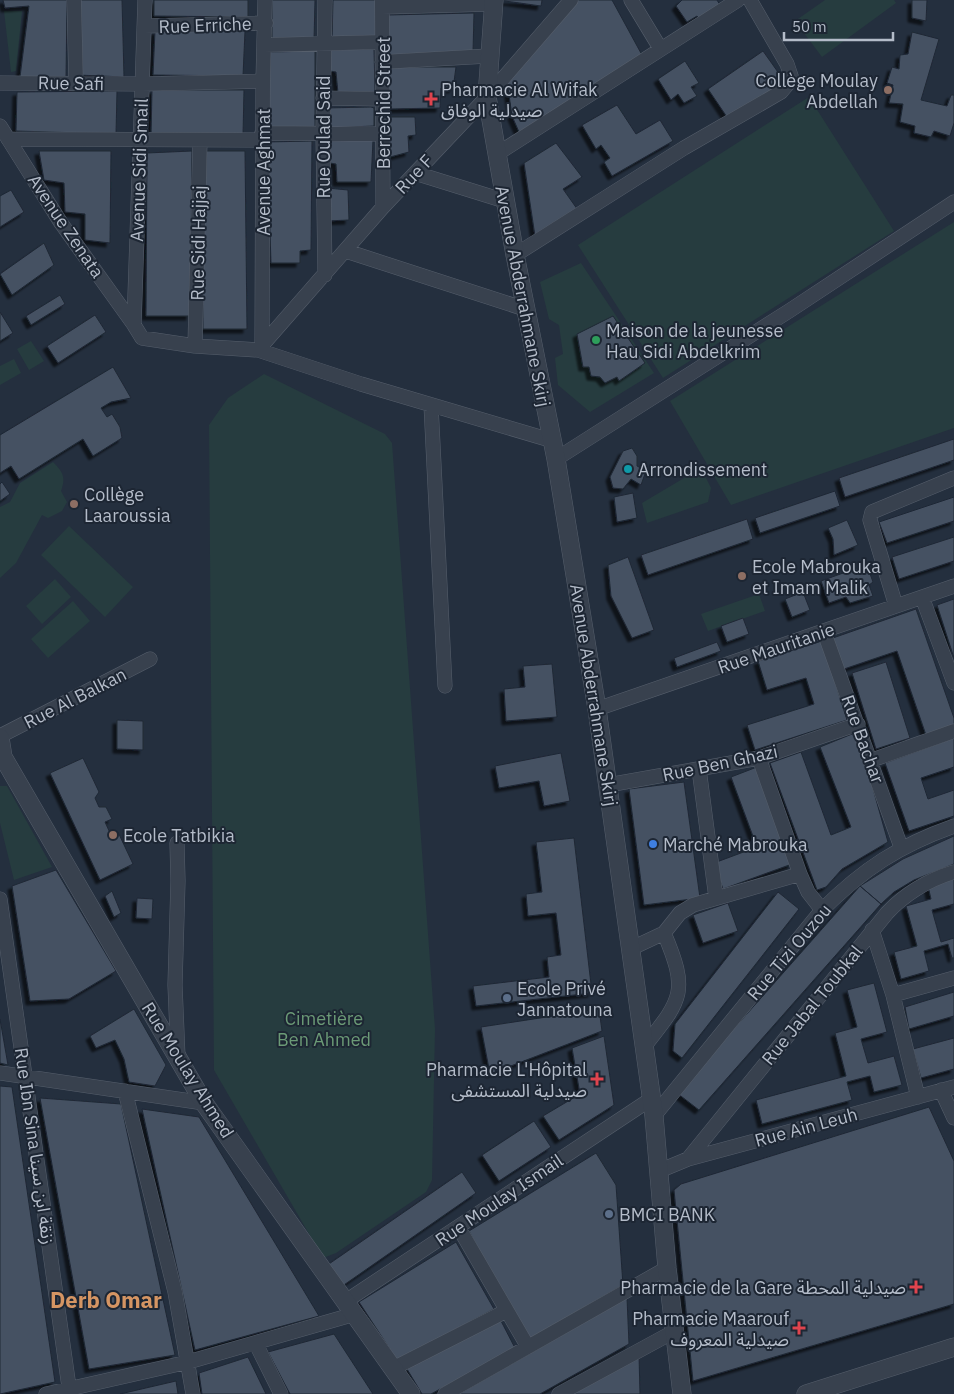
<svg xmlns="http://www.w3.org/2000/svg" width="954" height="1394" font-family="'IBM Plex Sans','Noto Sans Arabic',sans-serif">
  <defs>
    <filter id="shadow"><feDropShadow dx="-4" dy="4" stdDeviation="1" flood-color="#0009"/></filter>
  </defs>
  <rect width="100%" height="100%" fill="#242f3e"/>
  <!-- green -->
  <path fill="#263c3f" d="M825,0h69l2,3 -74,54 -27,-36z
    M4,11h18l-6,60 -5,1z
    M809,97l85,134 -231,147 -85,-133z
    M954,222v206l-223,77 -61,-104z
    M581,263l73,110 -64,39 -32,-27 -3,-27 8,-4 -4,-29 -10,-6 -9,-37z
    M31,341l13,20 -15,9 -12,-21z
    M14,359l7,14 -21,12v-19z
    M264,374l121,60 7,9 43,586 -3,151 -6,12 -90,61 -13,5 -109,-188 -5,-645 19,-27z
    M53,462c10,10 13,15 8,29l6,11 -5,9 -14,7 -6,-3 -26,48 -16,15v-71l10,-5 10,-19z
    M701,468l10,20 -3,14 -61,21 -5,-20z
    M69,526l64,61 -28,30 -64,-62z
    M55,579l16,18 -29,27 -16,-18z
    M759,594l6,17 -57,20 -7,-17z
    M73,601l17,20 -42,37 -17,-19z
    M0,786h7l45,81 -38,13 -14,-57z"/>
  <!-- building -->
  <path fill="#455162" stroke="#1f2835" filter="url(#shadow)" d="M3,0h64l-1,79 -46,-2 9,-71 -24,2z
    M79,0h43l2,77 -46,-2z
    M154,0h94v17l-94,-1z
    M272,0h43l-1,40h-42z
    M333,0h43l1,38 -45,2z
    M498,0h44l-1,6z
    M576,0h36l30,55 -123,77 -7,-16 -5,-35z
    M717,0l3,5 -21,13 -2,-2 -10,6 -11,-16 6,-6z
    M912,0h15l-1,21 -14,-3z
    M474,13l-1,39 -85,3v-40z
    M155,31h90l-2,45 -90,-1z
    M912,32l27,7 -18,61 26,6 4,-11h3v28l-4,13 -16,-5 -3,6 -17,-4 1,-7 -15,-4 3,-18 -14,-1 4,-18 -6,-2 5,-16 7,2 1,-14 8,-1z
    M374,49l1,43 -37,1 -2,-21 -12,-2 1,-20z
    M315,51v77h-46l-1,-76z
    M763,51l22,31 -56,38 -21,-31z
    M685,61l14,22 -8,4 6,9 -13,7 -6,-9 -7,6 -13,-21z
    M388,67h68l-3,22 -12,-1 -1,20 -52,1z
    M152,90h92l-1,45 -92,1z
    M117,91l-1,43 -100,-3 1,-39z
    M617,105l19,29 24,-14 13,21 -61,35 -8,-14 6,-4 -9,-13 -5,4 -14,-24z
    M371,107l3,1v18l-48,2 -1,-20z
    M389,117h26l1,18 -8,1 1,16 -19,5z
    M373,140l-2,42h-34l-1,-18 -12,-2v-21z
    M312,141l-1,109 -11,1v12h-29l-4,-121z
    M556,143l26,34 -19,12 17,24 -45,23 -11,-73z
    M39,151h72l-1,92 -25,-3v-26l-20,-2 -1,-29 -20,-3z
    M192,151l-2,165h-44l1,-163z
    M202,151h43l2,178h-44z
    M327,188l21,2 1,30 -23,1z
    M11,190l13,22 -24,15v-31z
    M44,243l10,22 -42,30 -12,-21z
    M60,295l5,9 -34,21 -5,-9z
    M0,312l13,21 -13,8z
    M95,315l11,17 -48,31 -11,-17z
    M613,316l32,47 -26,18 -2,-4 -12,6 -5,-6 -9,-1 -2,-9h-6l-6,-33z
    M113,367l18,31 -20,4 -10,6 6,9 5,-3 8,13 2,11 -29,18 -10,-17 -64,40 -8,-13 -11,7v-38z
    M954,439v21l-109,37 -6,-19z
    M632,448l5,8v10l9,5 -5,14 -10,-6 -8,10 -10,-1 -3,-11 13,-26z
    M2,482l8,12 -10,7v-17z
    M835,491l5,15 -80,27 -5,-15z
    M633,493l4,25 -20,4 -3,-25z
    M954,497v24l-67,22 -8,-21z
    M747,519l6,20 -105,36 -7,-20z
    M847,520l11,25 -24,10 -1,-16 -5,-11z
    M954,537v24l-55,18 -7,-22z
    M628,557l26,73 -22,8 -21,-42 -3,-31z
    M857,568l3,6 9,-3 4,11 -4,3 4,11 -23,7 -4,-6 -17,6 -8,-22z
    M803,592l7,18 -18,7 -7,-18z
    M954,599v59l-17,-53z
    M916,609l38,109v7l-28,10 -29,-84 -56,19 -11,-31z
    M743,618l6,16 -22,8 -6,-16z
    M822,641l25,79 -92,30 -8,-25 67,-21 -8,-26 -39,12 -9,-29z
    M717,642l4,9 -44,16 -3,-9z
    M886,662l24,76 -34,11 -24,-76z
    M552,664l5,53 -51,4 -2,-32 21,-2 -2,-21z
    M117,720l26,1v29l-26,-1z
    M857,732l31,110 -46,27 -16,18 -9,3 -47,-127 31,-11 30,83 20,-8 -31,-80z
    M954,738v29l-33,11 7,21 26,-9v26l-45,15 -24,-68z
    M561,753l9,48 -26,5 -5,-25 -40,7 -4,-22z
    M83,758l16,34 -4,6 4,9h7l6,12 -7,3 6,13 7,-3 15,32 -33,16 -50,-107z
    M757,767l35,97 -69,25 -9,-26 43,-16 -26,-70z
    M684,782l16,116 -56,7 -15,-116z
    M954,836v28l-40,16 -20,12 -13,12 -21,-18 43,-27z
    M574,838l18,155 -116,13 -3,-20 76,-9 -2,-20 14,-2 -5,-42 -28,3 -2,-22 16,-2 -6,-50z
    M56,870l60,101 -47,28 -39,2 -18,-115z
    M954,879v25l-22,6 9,32 13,-4v20h-2l-4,-14 -24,7 5,20 -28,8 -7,-27 23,-6 -11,-40 25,-7 -3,-13z
    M860,886l21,18 -182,206 -22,-17z
    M112,891l9,22 -7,4 -9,-21z
    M778,892l21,17 -117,149 -9,-7 2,-27z
    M137,898l16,1 -1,20 -16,-1z
    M728,903l10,28 -35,12 -10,-28z
    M874,983l13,49 -26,7 7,24 26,-7 8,29 -28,7 -4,-16 -23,6 5,18 -90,24 -6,-24 90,-24 -11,-43 22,-6 -10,-37z
    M954,992v24l-45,13 -4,-22z
    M134,1009l32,56 -11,21 -26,-4 -5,-23 -9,-19 -19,8 -6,-12z
    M599,1009l3,22 -112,43 -9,-47z
    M0,1019l8,46 -8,-2z
    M604,1036l10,69 -55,35 -16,-24 37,-22 -8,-46z
    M954,1038v31l-33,9 -8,-29z
    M0,1086l12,1 43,295 -55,12z
    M40,1098l81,6 54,251 -86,14z
    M929,1107l25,54v143l-261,77 -19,-191 7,-6z
    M142,1109l57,8 120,199 -124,34z
    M534,1121l17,26 -52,34 -17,-26z
    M596,1153l20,32 7,100 -96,55 -58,-109z
    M462,1172l14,21 -135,94 -15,-21z
    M456,1242l38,67 -97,51 -38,-58z
    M627,1298l2,46 -89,50h-81z
    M500,1319l15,29 -84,46h-9l-15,-25z
    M334,1334l39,60h-83l-22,-42z
    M639,1355l1,39h-71z
    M248,1357l18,37h-64l-3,-21z
    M176,1381l2,13h-58z"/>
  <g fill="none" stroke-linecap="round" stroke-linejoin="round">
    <defs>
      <path id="minor" d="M74,0l2,83
        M145,0l-11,325 8,13 53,8 63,4 103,34 189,56
        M325,0l-2,133 2,142
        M382,0l1,207
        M631,0l29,48
        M382,7l111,-3
        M144,26l122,-3
        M264,45l118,-3
        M382,62l106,-6
        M0,83l142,1 121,-3
        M323,98l60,1
        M0,126l61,97 73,102
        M262,133l121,1
        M8,139l254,1
        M497,154l241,-154
        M415,173l90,28
        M346,251l179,58
        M515,255l169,-107 97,-56 11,-13 -5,-15 -37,-64
        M262,344l1,-263 2,-81
        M195,346l5,-206
        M258,350l125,-143 104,-110 84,-97
        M431,405l14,281
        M556,459l233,-148 165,-109
        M922,597l32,86
        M896,606l-26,-86 2,-8 82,-34
        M824,632l77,215
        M597,709l357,-123
        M0,736l150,-77
        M759,758l41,116 8,18 14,18
        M872,760l82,-29
        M699,769l17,129
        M608,785l151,-27 99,-34
        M177,843l1,38 -3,104 3,72
        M0,899l70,495
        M872,930l21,65 25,102
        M630,949l34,-16 16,-20 13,-8 107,-31
        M893,995l61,-17
        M644,1047c38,-48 45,-55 20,-114
        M0,1073l204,30
        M941,1090l13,28
        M125,1091l50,201 18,102
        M654,1116l168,-206c41,-41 78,-65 132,-84
        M688,1159l199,-246c19,-20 41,-33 67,-41
        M659,1171l29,-12 266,-72
        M459,1228l69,119
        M346,1301l305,-202
        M256,1344l25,50
        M394,1368l112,-57
        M46,1394l142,-32 167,-48
        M445,1394l222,-126
        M559,1394l116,-63"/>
      <path id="tertiary" d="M494,0l-7,97 28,158 41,204 41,250 57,407 13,152 15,126
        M0,738l3,19 201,346 207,291
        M806,1394l148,-47"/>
    </defs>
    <!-- minor casing -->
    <use href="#minor" stroke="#565f6c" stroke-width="15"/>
    <!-- tertiary casing -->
    <use href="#tertiary" stroke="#565f6c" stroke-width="19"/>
    <!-- minor -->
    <use href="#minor" stroke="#38414e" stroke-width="14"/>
    <!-- tertiary -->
    <use href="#tertiary" stroke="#38414e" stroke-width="18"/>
  </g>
  <!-- markers -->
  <g fill="#8d6e63" stroke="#1d2633" stroke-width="2">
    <circle cx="888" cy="90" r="5"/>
    <circle cx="74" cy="504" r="5"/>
    <circle cx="742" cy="576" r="5"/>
    <circle cx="113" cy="835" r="5"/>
  </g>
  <g fill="#e0444e" stroke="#1d2633" stroke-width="2">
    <path d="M428.5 91.5h5v5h5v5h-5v5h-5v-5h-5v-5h5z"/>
    <path d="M594.5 1071.5h5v5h5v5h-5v5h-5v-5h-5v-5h5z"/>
    <path d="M913.5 1279.5h5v5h5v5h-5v5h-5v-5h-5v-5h5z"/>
    <path d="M796.5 1320.5h5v5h5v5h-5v5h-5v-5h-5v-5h5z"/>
  </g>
  <circle fill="#2e9e5b" stroke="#1d2633" stroke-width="2" cx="596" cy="340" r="5"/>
  <circle fill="#0f9aa8" stroke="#1d2633" stroke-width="2" cx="628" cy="469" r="5"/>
  <circle fill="#3f7fe0" stroke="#1d2633" stroke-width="2" cx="653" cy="844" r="5"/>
  <g fill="#5c6f8a" stroke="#1d2633" stroke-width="2">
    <circle cx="507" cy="998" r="5"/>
    <circle cx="609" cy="1214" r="5"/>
  </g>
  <g text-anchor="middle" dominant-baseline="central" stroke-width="4" stroke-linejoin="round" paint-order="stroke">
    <!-- street labels -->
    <g font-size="18" fill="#b4bcc9" stroke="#1d2633">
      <text transform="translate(205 25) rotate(-2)">Rue Erriche</text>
      <text transform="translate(71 83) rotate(1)">Rue Safi</text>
      <text transform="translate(383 103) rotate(-90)">Berrechid Street</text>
      <text transform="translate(323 137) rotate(-90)">Rue Oulad Said</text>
      <text transform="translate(139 170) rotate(-88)">Avenue Sidi Smail</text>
      <text transform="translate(263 172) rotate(-90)">Avenue Aghmat</text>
      <text transform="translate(414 174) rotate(-47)">Rue F</text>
      <text transform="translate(66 226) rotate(56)">Avenue Zenata</text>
      <text transform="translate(198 243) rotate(-89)">Rue Sidi Hajjaj</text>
      <text transform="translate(523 296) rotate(79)">Avenue Abderrahmane Skirj</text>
      <text transform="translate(776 648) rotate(-19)">Rue Mauritanie</text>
      <text transform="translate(594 695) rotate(81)">Avenue Abderrahmane Skirj</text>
      <text transform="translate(75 698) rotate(-27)">Rue Al Balkan</text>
      <text transform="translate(863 739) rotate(70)">Rue Bachar</text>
      <text transform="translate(720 763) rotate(-12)">Rue Ben Ghazi</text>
      <text transform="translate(789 952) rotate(-50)">Rue Tizi Ouzou</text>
      <text transform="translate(812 1005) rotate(-51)">Rue Jabal Toubkal</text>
      <text transform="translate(188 1070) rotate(58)">Rue Moulay Ahmed</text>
      <text transform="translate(806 1127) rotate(-15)">Rue Ain Leuh</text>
      <text transform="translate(35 1146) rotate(82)">Rue Ibn Sina زنقة ابن سينا</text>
      <text transform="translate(499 1200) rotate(-34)">Rue Moulay Ismail</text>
    </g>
    <!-- poi labels -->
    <g font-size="18" fill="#b4bcc9" stroke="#1d2633" text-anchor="start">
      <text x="878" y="80" text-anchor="end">Collège Moulay<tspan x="878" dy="21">Abdellah</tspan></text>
      <text x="441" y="89">Pharmacie Al Wifak<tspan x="441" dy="21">صيدلية الوفاق</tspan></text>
      <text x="606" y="330">Maison de la jeunesse<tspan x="606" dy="21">Hau Sidi Abdelkrim</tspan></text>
      <text x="638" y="469">Arrondissement</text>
      <text x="84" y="494">Collège<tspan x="84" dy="21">Laaroussia</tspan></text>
      <text x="752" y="566">Ecole Mabrouka<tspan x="752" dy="21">et Imam Malik</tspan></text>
      <text x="123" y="835">Ecole Tatbikia</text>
      <text x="663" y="844">Marché Mabrouka</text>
      <text x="517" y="988">Ecole Privé<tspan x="517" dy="21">Jannatouna</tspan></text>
      <text x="587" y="1069" text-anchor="end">Pharmacie L'Hôpital<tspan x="587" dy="21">صيدلية المستشفى</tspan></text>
      <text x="619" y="1214">BMCI BANK</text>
      <text x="906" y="1287" text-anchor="end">Pharmacie de la Gare صيدلية المحطة</text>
      <text x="789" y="1318" text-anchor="end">Pharmacie Maarouf<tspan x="789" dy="21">صيدلية المعروف</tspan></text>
    </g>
    <!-- park labels -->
    <g font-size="18" fill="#6b9a76" stroke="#1d2633">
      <text x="324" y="1018">Cimetière<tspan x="324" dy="21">Ben Ahmed</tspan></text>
    </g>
    <!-- district labels -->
    <g font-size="22" font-weight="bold" fill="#d59563" stroke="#1d2633">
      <text x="106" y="1299">Derb Omar</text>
    </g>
  </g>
  <!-- scale -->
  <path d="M784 32v8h109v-8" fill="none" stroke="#b4bcc9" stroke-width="2.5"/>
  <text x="792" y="32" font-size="15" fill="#b4bcc9" stroke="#1d2633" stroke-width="4" paint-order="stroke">50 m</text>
</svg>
